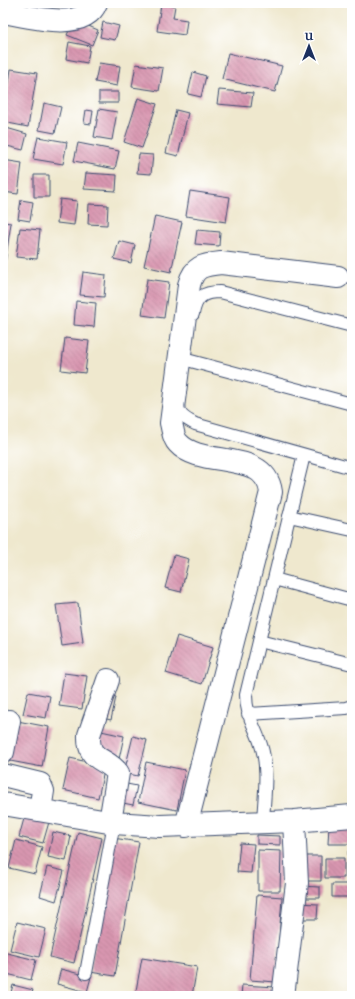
<svg xmlns="http://www.w3.org/2000/svg" width="355" height="999" font-family="'IM FELL French Canon',serif">
  <defs>
    <pattern id="building-back-hatch" width="6" height="6" patternUnits="userSpaceOnUse"><rect width="6" height="6" fill="#d996b0"/><path d="M-1 5l2 2M0 0l6 6M5-1l2 2" fill="none" stroke="#af7b92"/></pattern>
  </defs>
  <rect width="100%" height="100%" fill="#fff"/>
  <filter id="ink" filterUnits="userSpaceOnUse"><feTurbulence type="fractalNoise" baseFrequency=".025" numOctaves="2"/><feDisplacementMap in="SourceGraphic" scale="8" xChannelSelector="R" yChannelSelector="G"/><feConvolveMatrix kernelMatrix="1 2 1 2 8 2 1 2 1" color-interpolation-filters="sRGB"/></filter>
  <filter id="wash" filterUnits="userSpaceOnUse"><feTurbulence type="fractalNoise" baseFrequency=".012" numOctaves="4" result="noise"/><feDisplacementMap in="SourceGraphic" scale="16" xChannelSelector="R" yChannelSelector="G"/><feGaussianBlur stdDeviation="0.9" result="paint"/><feColorMatrix in="noise" values="0 0 0 0 0 0 0 0 0 0 0 0 0 0 0 0 0 1.4 0 .05"/><feComposite in="paint" operator="in"/></filter>
  <g filter="url(#wash)">
    <rect width="100%" height="100%" fill="#efe8ce"/>
    <g id="blocks">
      <!-- building -->
      <path fill="url(#building-back-hatch)" d="M161,4l14,2 -2,12 14,2 -2,15 -28,-4z
        M74,20l24,10 -6,15 -25,-10z
        M103,22l16,4 -4,14 -15,-3z
        M69,42l21,4 -3,17 -21,-4z
        M228,53l54,13 -7,26 -53,-13z
        M99,63l21,3 -3,20 -22,-4z
        M136,64l27,4 -4,23 -27,-4z
        M11,69l26,4 -9,54 -25,-5z
        M193,72l13,4 -5,21 -13,-3z
        M219,90l34,3 -2,14 -34,-3z
        M99,92h19v11h-19z
        M138,98l19,6 -15,44 -18,-6z
        M44,103l17,4 -6,26 -16,-3z
        M99,109l18,3 -5,28 -18,-3z
        M86,110l7,1 -2,13 -7,-1z
        M176,110l12,3 -10,43 -12,-3z
        M3,127l24,7 -4,16 -20,-5z
        M38,137l29,5 -4,22 -30,-5z
        M78,143l41,8 -4,18 -41,-8z
        M139,154l14,1 -2,19 -14,-1z
        M3,160l19,3 -4,31 -15,-2z
        M86,173l31,2 -1,16 -32,-2z
        M34,175h15v22h-15z
        M190,191l40,6 -4,25 -40,-6z
        M60,199l17,2 -3,24 -17,-2z
        M21,200l12,2 -3,19 -12,-2z
        M89,204l19,1 -1,20 -19,-1z
        M155,216l27,6 -11,50 -27,-6z
        M3,222l8,1 -6,41 -2,-1z
        M20,228l20,2 -3,29 -21,-2z
        M197,230l23,2 -1,14 -24,-2z
        M119,241l16,4 -4,18 -17,-4z
        M83,272l23,3 -2,22 -24,-2z
        M147,279l22,3 -5,36 -22,-3z
        M76,301l20,2 -2,24 -20,-2z
        M65,338l24,3 -4,32 -24,-3z
        M174,555l15,4 -8,33 -16,-4z
        M78,603l5,40 -21,3 -6,-41z
        M177,636l36,11 -11,37 -36,-11z
        M64,673l23,3 -5,33 -23,-3z
        M28,692l22,4 -4,22 -23,-4z
        M104,694l12,3 -5,23 -13,-3z
        M12,720l37,7 -7,40 -37,-7z
        M101,731l23,5 -5,23 -22,-4z
        M133,736l14,4 -9,36 -14,-3z
        M70,758l35,8 -7,32 -35,-8z
        M146,762l39,8 -8,40 -39,-8z
        M122,783l15,3 -4,19 -15,-3z
        M25,815l24,7 -6,21 -24,-6z
        M329,825h23v19h-24z
        M53,832l18,4 -5,25 -18,-4z
        M78,832l24,6 -28,125 -24,-6z
        M257,835l23,1v9l-23,-1z
        M113,838l26,4 -24,134 -25,-4z
        M16,840l26,7 -7,27 -26,-6z
        M240,843l14,1 -3,29 -14,-1z
        M258,850l23,1 -1,40h-22z
        M348,851h4v25l-4,-1z
        M299,856h22v25h-23z
        M325,858h19v20h-19z
        M47,867l17,4 -8,30 -16,-5z
        M332,884h20v13h-20z
        M298,886l22,1v11h-22z
        M257,895l25,2 -6,85 -26,-2z
        M296,903l22,1 -1,15h-21z
        M17,922l29,7 -7,28 -29,-7z
        M3,952l33,8 -5,20 -28,-7z
        M142,958l55,9 -5,29h-57z
        M61,969l30,8 -4,15 -30,-8z
        M13,985l20,5 -2,6h-21z
        M242,985l33,2 -1,9h-33z"/>
    </g>
  </g>
  <g filter="url(#ink)">
    <use href="#blocks" fill-opacity="0" stroke="#3b4b6f" stroke-width="1"/>
    <g fill="none" stroke-linecap="round" stroke-linejoin="round">
      <defs>
        <path id="lane" d="M193,314c3,-17 10,-22 27,-22l132,34
          M187,360l165,44
          M178,403c-1,12 8,16 17,21l157,44
          M289,516l63,14
          M274,579l78,21
          M259,641l93,23
          M248,714l98,-6 6,-2
          M263,822c1,-25 6,-53 -2,-77 -6,-19 -15,-29 -15,-50l58,-240
          M86,973l28,-150"/>
        <path id="street" d="M3,12c24,4 81,21 93,-9
          M108,680l-19,55c-1,28 16,21 29,38l-8,49
          M3,752l6,-31
          M3,775l37,9 3,7 -3,19
          M3,804l111,19 46,3 134,-5 58,-5
          M186,826l85,-334c-6,-44 -70,-23 -93,-49 -5,-5 -5,-13 -7,-20l18,-138c5,-19 14,-20 32,-22l117,14
          M283,996l14,-113 -3,-62"/>
      </defs>
      <!-- lane casing -->
      <use href="#lane" stroke="#3b4b6f" stroke-width="14"/>
      <!-- street casing -->
      <use href="#street" stroke="#3b4b6f" stroke-width="24"/>
      <!-- lane -->
      <use href="#lane" stroke="#fff" stroke-width="12"/>
      <!-- street -->
      <use href="#street" stroke="#fff" stroke-width="22"/>
    </g>
  </g>
  <!-- margin -->
  <rect width="355" height="999" fill="none" stroke="#fff" stroke-width="16"/>
  <!-- north arrow -->
  <g transform="translate(309 46)" stroke="#ffffff" stroke-width="3" paint-order="stroke">
  <path d="M0-3L7 15L0 10L-7 15Z" fill="#1b2f5e"/>
  <text y="-6" font-size="11" font-weight="bold" text-anchor="middle" fill="#1b2f5e">U</text>
  </g>
</svg>
